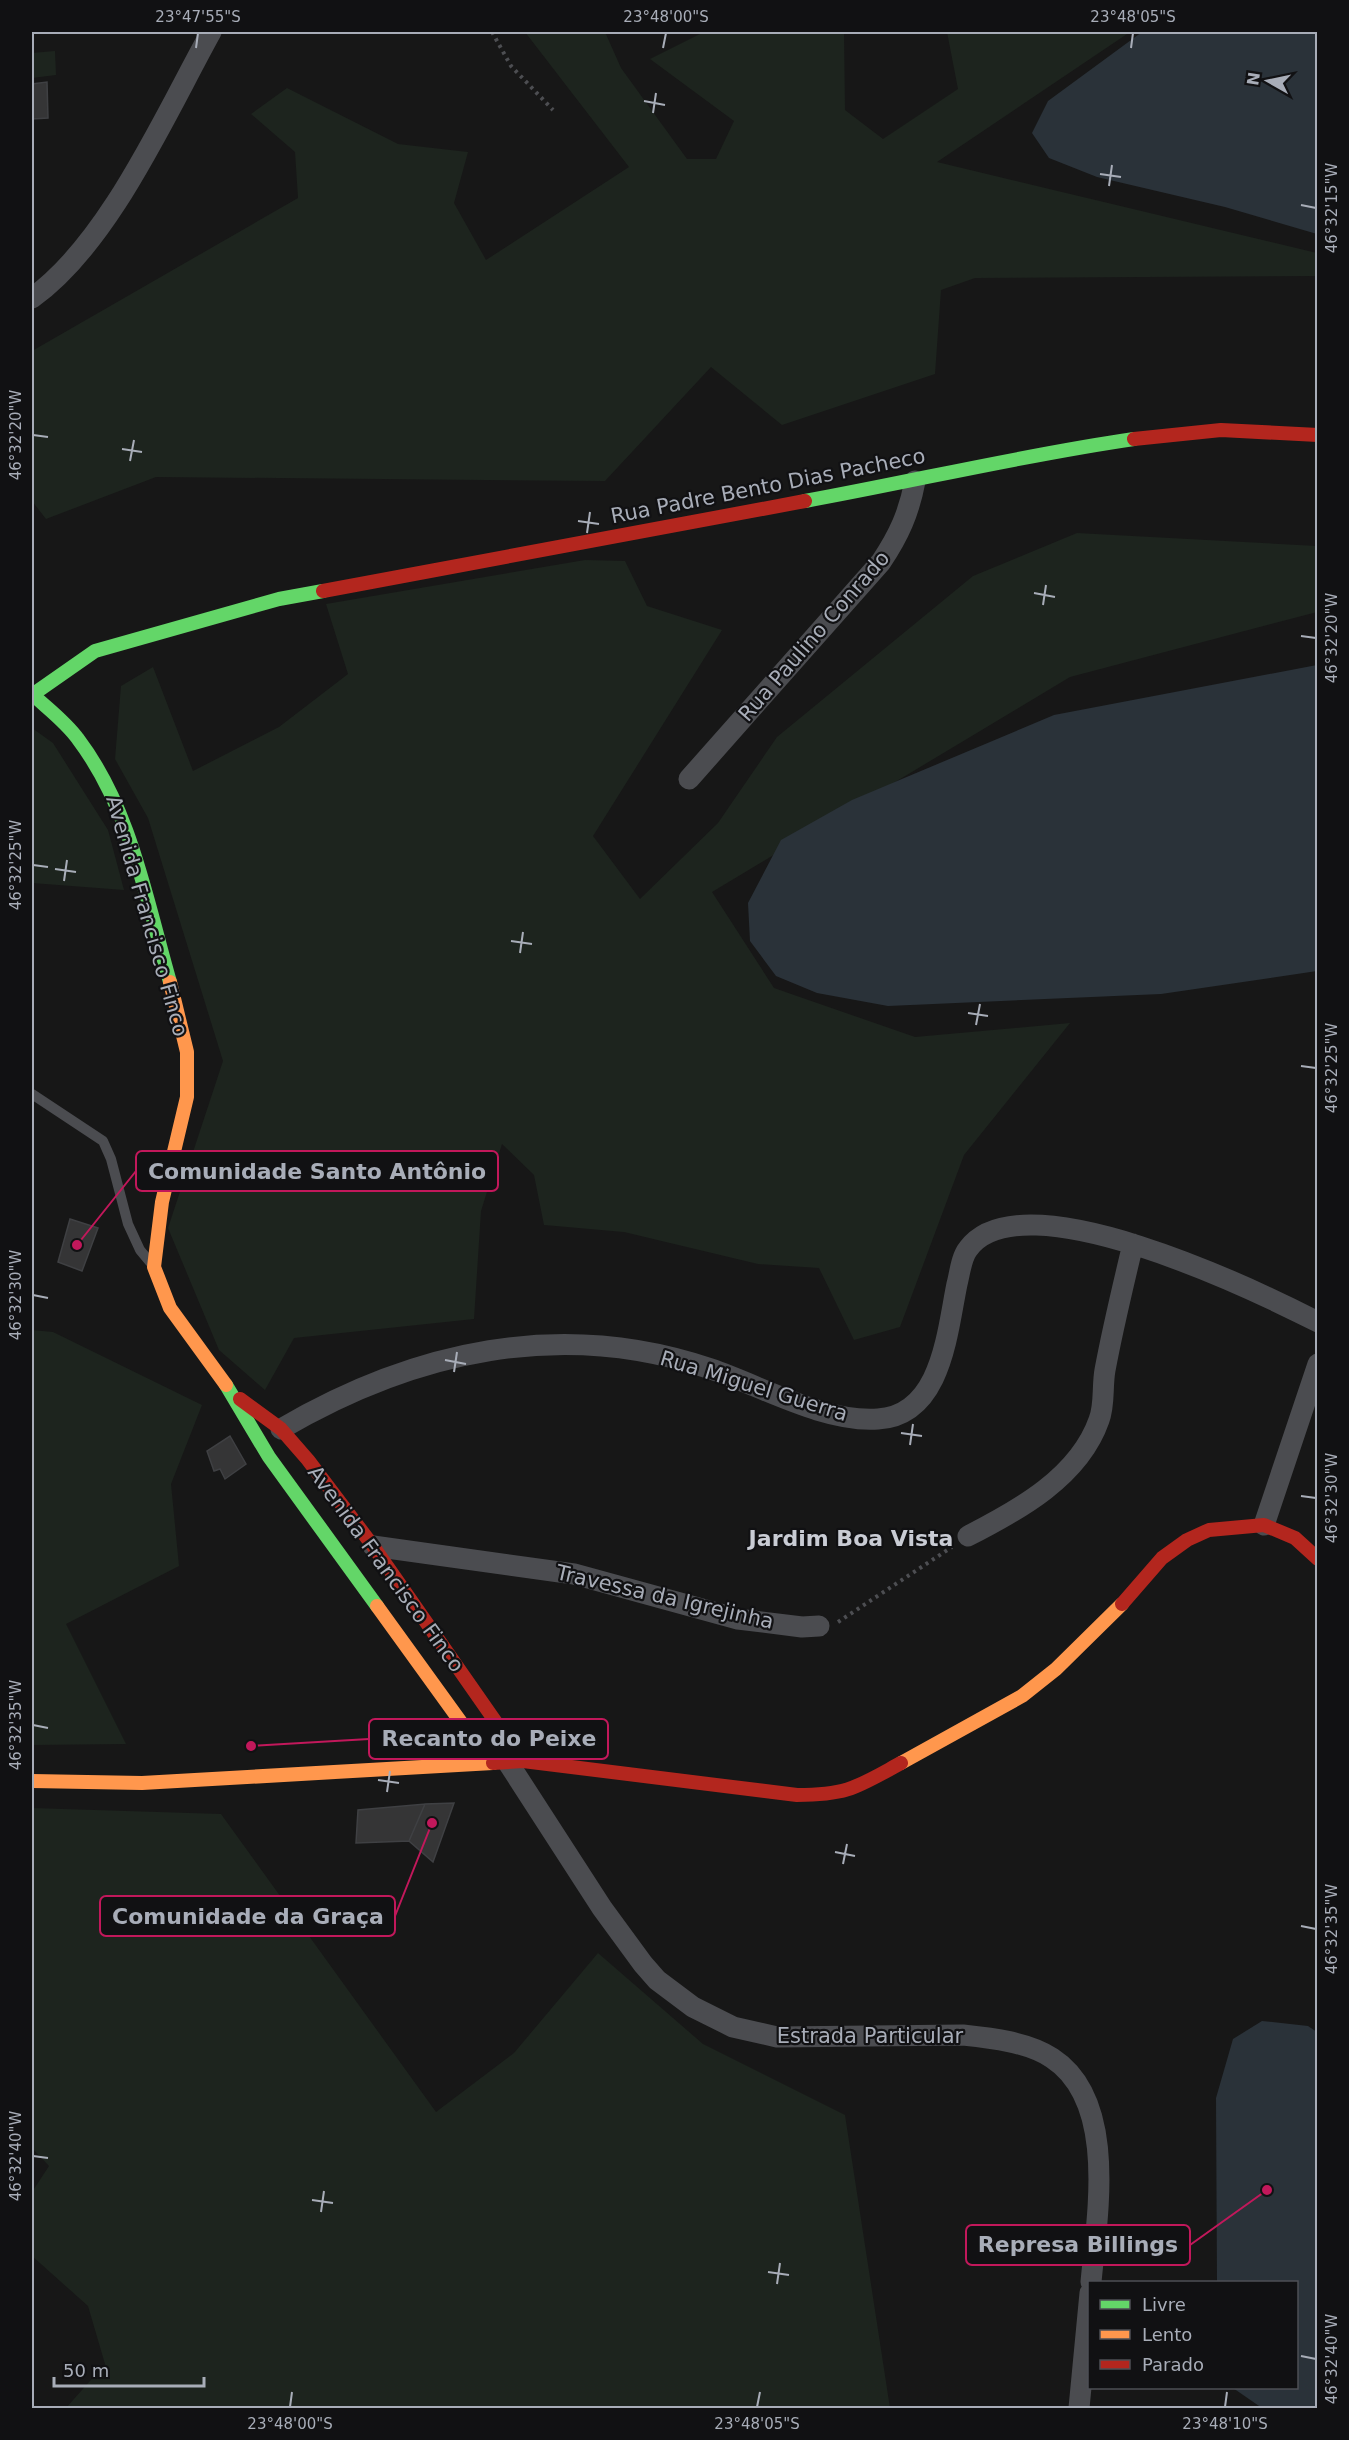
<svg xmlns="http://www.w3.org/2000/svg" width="1349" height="2440" font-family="'DejaVu Sans',sans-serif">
  <rect width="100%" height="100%" fill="#171717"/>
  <!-- green -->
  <path fill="#1d241e" d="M525,32h80l16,36 66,91h29l18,-38 -84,-62 54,-27h140l1,78 38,29 75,-50 -11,-57h183l-193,130 380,91v23l-342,2 -34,12 -6,84 -153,51 -71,-58 -106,114 -449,-4 -110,42 -14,-18v-150l266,-153 -3,-46 -44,-38 36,-26 111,56 70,8 -14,51 32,57 143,-93z
    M55,51l1,24 -24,3v-25z
    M1077,533l240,13v66l-247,65 -358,215 62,96 141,49 155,-14 -106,132 -64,172 -46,13 -35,-72 -61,-4 -134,-32 -80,-7 -10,-50 -32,-31 -21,67 -7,108 -180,19 -29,52 -46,-40 -51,-122 55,-167 -75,-243 -33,-59 6,-73 32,-19 40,104 86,-44 69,-53 -22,-70 259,-44 40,1 22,45 75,24 -129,206 47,63 78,-76 59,-86 196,-161z
    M32,728l21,15 55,87 16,60 -92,-7z
    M32,1330l21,2 149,73 -31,79 8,82 -113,58 60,120 -94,1z
    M32,1808l189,6 215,298 78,-59 84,-100 105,91 142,71 45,293h-824l39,-44 -17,-58 -56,-50v-64l17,-26 -17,-18z"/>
  <!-- water -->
  <path fill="#2a3239" d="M1142,32h175v202l-92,-27 -128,-30 -48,-19 -17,-25 16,-32z
    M1317,665v306l-156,23 -273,12 -71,-13 -41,-17 -26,-35 -2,-38 33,-63 71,-40 202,-85z
    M1262,2021l46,5 9,6v376h-55l-29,-20h63v-106h-79l-1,-184 17,-59z"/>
  <!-- building -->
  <path fill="#353536" stroke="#3f4043" stroke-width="1.5" d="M47,82l1,36 -16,1v-35z
    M70,1219l28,9 -16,43 -24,-9z
    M230,1436l16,28 -21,15 -5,-10 -6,2 -7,-20z
    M454,1803l-21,59 -24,-21 16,-37z
    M425,1804l-16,37 -53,2 2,-33z"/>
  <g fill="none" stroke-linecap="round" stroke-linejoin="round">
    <!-- path -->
    <path stroke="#4d4e52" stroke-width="4" stroke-dasharray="3 4.5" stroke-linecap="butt" d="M492,32l19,34 42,44
      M838,1622l114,-75"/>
    <!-- lane -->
    <path stroke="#4b4c50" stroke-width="10" d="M32,1094l71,47 8,18 17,65 12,26 10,12"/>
    <!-- street -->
    <path stroke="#4b4c50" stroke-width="21" d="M32,298c77,-55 133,-183 179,-266
      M689,779l192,-217c18,-27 28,-49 34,-81
      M281,1429c133,-78 280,-111 430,-60 50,17 114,54 167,50 64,-4 69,-87 79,-135 3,-11 4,-26 11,-35 53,-73 287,41 350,73
      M1264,1525l54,-161
      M968,1536c51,-26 111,-59 131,-116 6,-15 3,-34 6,-50 8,-43 18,-84 28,-126
      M373,1546l201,28 164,45 64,8 17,-1
      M507,1761l95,147 41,56 14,16 36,27 40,20 44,10 186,-2c28,3 65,7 89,23 66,43 45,158 39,224
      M1079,2408l11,-115"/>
    <!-- fast -->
    <path stroke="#63d668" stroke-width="14" d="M805,501c110,-20 218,-46 329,-62
      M32,694c15,14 34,28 46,45 53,70 68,160 92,243
      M32,695l63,-44 184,-52 44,-8
      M226,1385l43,72 108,149"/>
    <!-- slow -->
    <path stroke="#ff974d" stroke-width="14" d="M170,982l17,70v45l-25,105 -8,65 16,41 56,77
      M377,1606l112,155
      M901,1763l121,-67 34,-27 66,-65
      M32,1781l110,2 351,-20"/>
    <!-- jam -->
    <path stroke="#b3261e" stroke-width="14" d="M1134,439l87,-9 97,5
      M323,591l482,-90
      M240,1399l41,30 27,31 65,86 150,215
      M1122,1604l40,-46 25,-18 22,-10 55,-5 31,13 23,21
      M493,1763l30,-2 274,34c51,0 60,-8 104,-32"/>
  </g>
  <!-- ticks -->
  <path fill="none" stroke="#a8adb8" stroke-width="2" d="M196,48l2,-15M663,48l3,-15M1131,48l2,-15M644,101l21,4M653,113l3,-20M1100,174l21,3M1109,186l3,-21M1301,205l15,3M33,435l15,2M122,449l20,3M130,461l4,-21M578,521l21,3M587,533l3,-21M1034,593l21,4M1043,605l3,-20M1301,636l15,2M33,865l15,2M55,869l21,3M64,881l3,-21M511,941l21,3M520,953l3,-21M968,1013l20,3M976,1025l4,-21M1301,1066l15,2M33,1295l15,3M445,1360l21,4M454,1372l3,-20M901,1433l21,3M910,1445l3,-21M1301,1496l15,2M33,1725l15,3M378,1780l21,3M387,1792l3,-21M835,1852l20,4M843,1864l4,-20M1301,1926l15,3M33,2156l15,2M312,2200l21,3M321,2212l3,-21M768,2272l21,3M777,2284l3,-21M1301,2356l15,3M290,2407l2,-15M757,2407l3,-15M1225,2407l2,-15"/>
  <g text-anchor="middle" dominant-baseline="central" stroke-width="4.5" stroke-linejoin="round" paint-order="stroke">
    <!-- street labels -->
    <g font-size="21" fill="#a8adb8" stroke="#111113">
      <text transform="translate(768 486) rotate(-11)">Rua Padre Bento Dias Pacheco</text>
      <text transform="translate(814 636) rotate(-49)">Rua Paulino Conrado</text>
      <text transform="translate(147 916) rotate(74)">Avenida Francisco Finco</text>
      <text transform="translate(754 1386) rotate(17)">Rua Miguel Guerra</text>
      <text transform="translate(386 1569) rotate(54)">Avenida Francisco Finco</text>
      <text transform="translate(665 1597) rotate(13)">Travessa da Igrejinha</text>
      <text x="870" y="2036">Estrada Particular</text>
    </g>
    <!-- neighbourhood labels -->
    <g font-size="22" font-weight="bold" fill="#c9ccd4" stroke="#111113">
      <text x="851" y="1538">Jardim Boa Vista</text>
    </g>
  </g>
  <!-- callouts -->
  <path fill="none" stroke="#c2185b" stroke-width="2" d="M77 1245L136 1171M251 1746L369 1739M432 1823L395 1916M1267 2190L1190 2245"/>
  <g fill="#c2185b" stroke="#111113" stroke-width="2">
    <circle cx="77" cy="1245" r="6"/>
    <circle cx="251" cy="1746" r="6"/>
    <circle cx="432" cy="1823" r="6"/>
    <circle cx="1267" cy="2190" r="6"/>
  </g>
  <g fill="#111113" stroke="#c2185b" stroke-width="2">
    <rect x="136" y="1151" width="362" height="40" rx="6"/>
    <rect x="369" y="1719" width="239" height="40" rx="6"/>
    <rect x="100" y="1896" width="295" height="40" rx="6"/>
    <rect x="966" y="2225" width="224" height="40" rx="6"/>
  </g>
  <g font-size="22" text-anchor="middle" font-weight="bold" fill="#a8adb8">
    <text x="317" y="1179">Comunidade Santo Antônio</text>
    <text x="489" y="1746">Recanto do Peixe</text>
    <text x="248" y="1924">Comunidade da Graça</text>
    <text x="1078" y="2252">Represa Billings</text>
  </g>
  <!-- border -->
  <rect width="1349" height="2440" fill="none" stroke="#111113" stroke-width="66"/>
  <!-- legend -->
  <rect x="1088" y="2281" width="210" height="108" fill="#111113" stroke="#4d4f55" stroke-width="1.5"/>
  <rect x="1100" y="2300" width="30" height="9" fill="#63d668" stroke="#4d4f55" stroke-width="1.5"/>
  <text x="1142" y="2311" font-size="18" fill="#a8adb8">Livre</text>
  <rect x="1100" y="2330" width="30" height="9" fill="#ff974d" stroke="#4d4f55" stroke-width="1.5"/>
  <text x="1142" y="2341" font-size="18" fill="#a8adb8">Lento</text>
  <rect x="1100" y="2360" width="30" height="9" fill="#b3261e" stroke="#4d4f55" stroke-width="1.5"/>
  <text x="1142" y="2371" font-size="18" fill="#a8adb8">Parado</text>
  <!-- north arrow -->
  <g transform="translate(1268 81) rotate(279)" stroke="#111113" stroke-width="4.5" paint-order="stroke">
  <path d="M0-4.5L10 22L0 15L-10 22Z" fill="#a8adb8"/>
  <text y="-9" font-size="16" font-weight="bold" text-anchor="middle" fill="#a8adb8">N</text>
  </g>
  <!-- scale -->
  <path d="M54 2377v9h150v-9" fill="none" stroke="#a8adb8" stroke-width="3"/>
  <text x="63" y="2377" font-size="18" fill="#a8adb8" stroke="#111113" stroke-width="4.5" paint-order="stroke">50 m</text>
  <rect x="33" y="33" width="1283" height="2374" fill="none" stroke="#a8adb8" stroke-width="2"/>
  <g font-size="15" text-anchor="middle" fill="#a8adb8">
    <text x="198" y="22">23°47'55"S</text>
    <text x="666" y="22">23°48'00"S</text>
    <text x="1133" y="22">23°48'05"S</text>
    <text transform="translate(1332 208) rotate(-90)" y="5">46°32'15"W</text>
    <text transform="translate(16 435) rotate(-90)" y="5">46°32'20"W</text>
    <text transform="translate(1332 638) rotate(-90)" y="5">46°32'20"W</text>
    <text transform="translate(16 865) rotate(-90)" y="5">46°32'25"W</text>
    <text transform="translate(1332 1068) rotate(-90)" y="5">46°32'25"W</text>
    <text transform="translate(16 1295) rotate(-90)" y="5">46°32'30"W</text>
    <text transform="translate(1332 1498) rotate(-90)" y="5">46°32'30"W</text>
    <text transform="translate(16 1725) rotate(-90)" y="5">46°32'35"W</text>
    <text transform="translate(1332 1929) rotate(-90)" y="5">46°32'35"W</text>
    <text transform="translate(16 2156) rotate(-90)" y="5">46°32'40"W</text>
    <text transform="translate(1332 2359) rotate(-90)" y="5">46°32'40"W</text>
    <text x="290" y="2429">23°48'00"S</text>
    <text x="757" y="2429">23°48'05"S</text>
    <text x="1225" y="2429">23°48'10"S</text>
  </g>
</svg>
